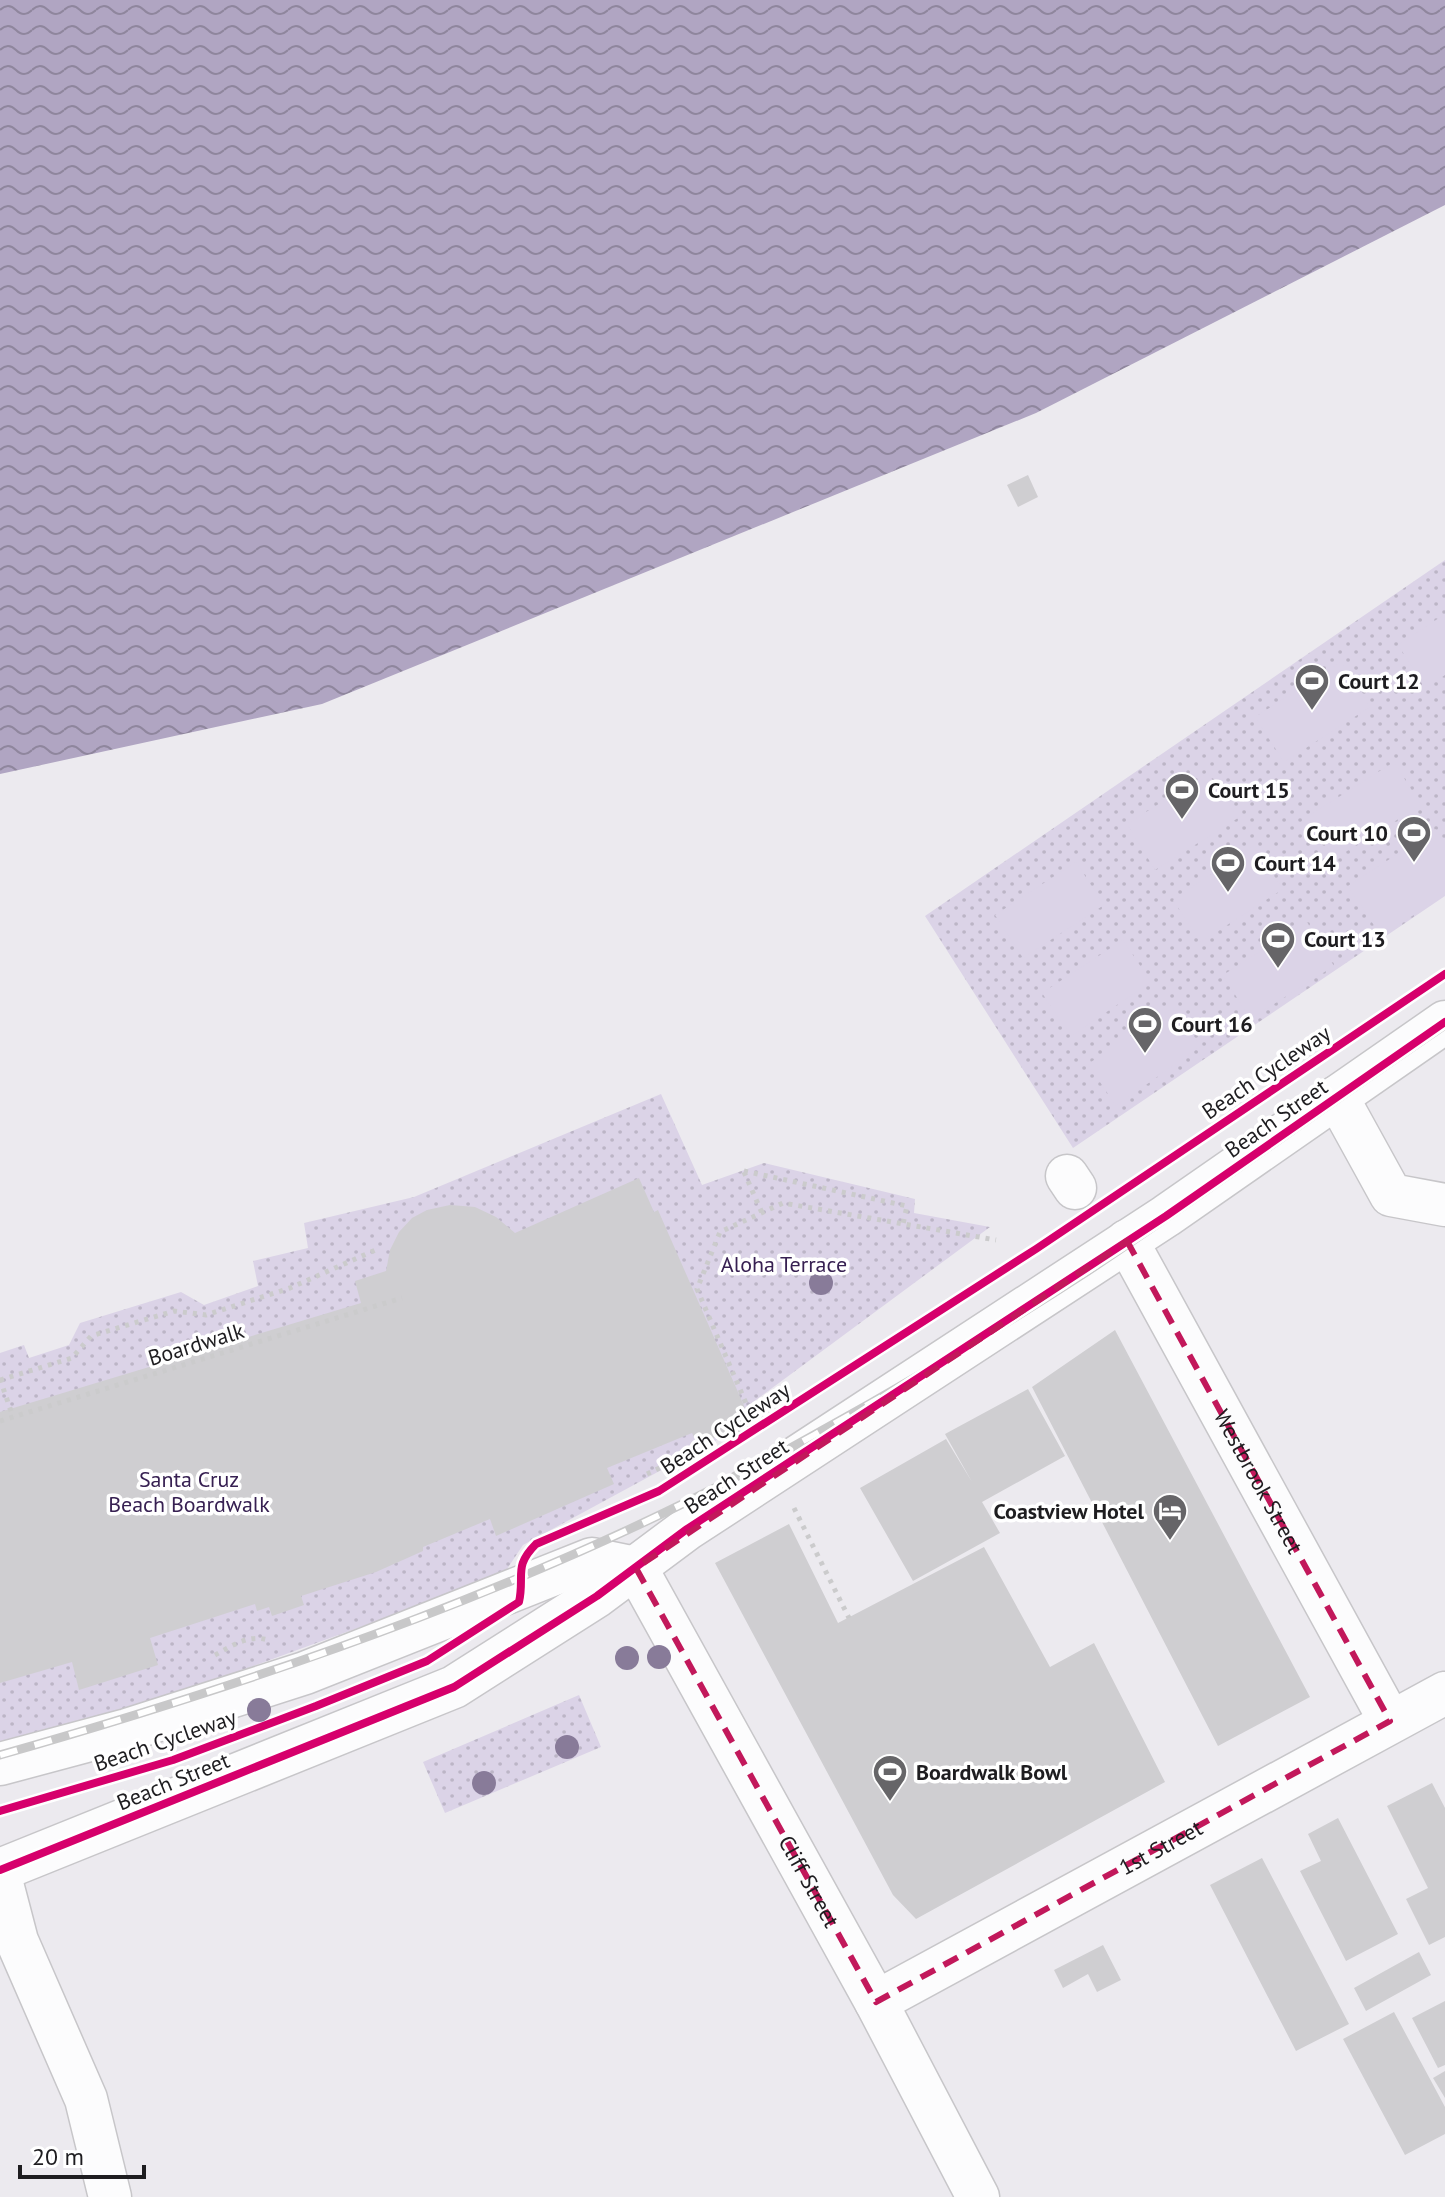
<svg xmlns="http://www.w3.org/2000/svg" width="1445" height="2197" font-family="'PT Sans',sans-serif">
  <defs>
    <pattern id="grass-dots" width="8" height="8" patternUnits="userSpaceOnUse" patternTransform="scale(2)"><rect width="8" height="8" fill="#dbd3e7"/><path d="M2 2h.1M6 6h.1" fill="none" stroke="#bcb5c6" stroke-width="1.8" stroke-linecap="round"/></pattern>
    <pattern id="water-waves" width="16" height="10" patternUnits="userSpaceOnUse" patternTransform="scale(2)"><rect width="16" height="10" fill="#b0a5c2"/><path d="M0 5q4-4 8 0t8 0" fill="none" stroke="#8f869d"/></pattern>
  </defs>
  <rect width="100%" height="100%" fill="#eceaef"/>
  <!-- grass -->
  <path fill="url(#grass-dots)" d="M1445,560v336l-372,252 -148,-232z
    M661,1094l41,91 62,-22 151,36 -1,14 76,14 -245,181 5,14 -227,123 -20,30 -321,117 -182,52v-391l24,-8 5,13 40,-13 11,-22 101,-31 23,13 54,-19 -5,-25 55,-13 -4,-25 110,-26z
    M579,1695l22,52 -156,66 -22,-51z"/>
  <!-- pitch -->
  <path fill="#dbd3e7" d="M1445,614v61l-19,13 -28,-43z
    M1341,662l29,45 -86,55 -29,-45z
    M1394,762l27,43 -87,54 -27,-42z
    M1208,773l30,45 -83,52 -28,-46z
    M1436,829l9,13v53l-64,41 -33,-50z
    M1253,846l30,43 -82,53 -28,-42z
    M1076,862l28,43 -81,53 -28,-43z
    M1307,922l27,44 -84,53 -27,-44z
    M1123,940l28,42 -80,54 -29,-43z
    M1172,1008l29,38 -85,60 -28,-42z"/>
  <!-- water -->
  <path fill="url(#water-waves)" d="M0,0h1445v205l-409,208 -714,291 -322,70z"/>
  <!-- building -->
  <path fill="#cfced1" d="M1028,475l10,22 -20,10 -11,-22z
    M639,1178l15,34 4,-2 87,198 -8,3 6,14 -45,20 -6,-12 -85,35 7,16 -118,52 -6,-17 -67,28v4l-47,21 -75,24 3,9 -32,11 -3,-9 -12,4 -2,-7 -105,34 8,27 -79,25 -7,-28 -72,21v-271l361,-109 -6,-22 31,-10 4,-21 9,-18 13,-14 15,-8 23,-5 25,2 21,10 19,16z
    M1115,1330l195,367 -92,49 -186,-359z
    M1028,1389l37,67 -83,46 18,31 -87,48 -53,-93 86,-49 26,43 -27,-48z
    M789,1524l49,99 146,-76 66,120 44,-24 71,139 -249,137 -23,-24 -178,-332z
    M1432,1783l13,25v129l-16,8 -23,-46 22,-11 -41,-82z
    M1338,1818l60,116 -52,27 -46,-90 21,-10 -13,-27z
    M1262,1858l87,166 -53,27 -86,-166z
    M1103,1945l18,35 -24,12 -9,-18 -25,14 -9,-18z
    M1419,1952l12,23 -65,36 -12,-23z
    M1445,2001v64l-7,3 -26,-50z
    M1394,2012l51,95v27l-40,21 -62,-116z
    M1445,2071v27l-12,-20z"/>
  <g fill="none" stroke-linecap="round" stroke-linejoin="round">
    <defs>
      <g id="minor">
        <path d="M1337,1097l54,98 54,10"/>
        <path d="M1067,1176l8,12"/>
        <path id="s1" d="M1127,1241l263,480"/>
        <path id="s2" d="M636,1568l240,434 102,195"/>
        <path d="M0,1764l127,-34 178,-57 287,-114 44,9"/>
        <path d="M0,1870l454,-183 143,-91 90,-67 479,-313 279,-194"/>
        <path d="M0,1876l17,65 69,158 24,98"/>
        <path id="s3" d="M876,2002l569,-309"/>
      </g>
    </defs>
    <!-- minor casing -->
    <use href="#minor" stroke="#c7c6c9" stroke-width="45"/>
    <!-- path -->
    <path stroke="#cbcbcc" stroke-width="5" stroke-dasharray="4 6" stroke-linecap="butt" d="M744,1171l163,35 -4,18
      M744,1172l18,41
      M0,1379l13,38
      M0,1380l72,-22 19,-22 83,-25 32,4 84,-27 90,-40
      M0,1421l402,-123
      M647,1474l107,-52 -57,-133 23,-57 63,-29 213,37
      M794,1508l55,110
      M215,1655c17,-9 33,-21 53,-15"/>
    <!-- minor -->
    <use href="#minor" stroke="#fcfcfd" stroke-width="42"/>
    <defs>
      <path id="rail" d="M0,1755c277,-79 562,-178 814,-320 92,-51 185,-106 274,-164 120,-80 237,-165 357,-246"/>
    </defs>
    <!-- rail casing -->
    <use href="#rail" stroke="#c8c8c9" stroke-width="9"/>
    <!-- rail -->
    <use href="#rail" stroke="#fff" stroke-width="6" stroke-dasharray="18" stroke-linecap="butt"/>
    <defs>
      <path id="cycleway" d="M0,1811l173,-51 143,-54 111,-45 92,-59c6,-27 -6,-35 17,-58l123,-53 377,-242 409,-275
        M0,1870l454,-183 143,-91 90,-67 479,-313 279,-194"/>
    </defs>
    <!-- cycleway casing -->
    <use href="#cycleway" stroke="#fff" stroke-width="13"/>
    <!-- cycleway -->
    <use href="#cycleway" stroke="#d6006c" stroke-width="8"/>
  </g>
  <!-- trees -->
  <g fill="#887b99">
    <circle cx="821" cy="1283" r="12"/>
    <circle cx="659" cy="1657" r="12"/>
    <circle cx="627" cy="1658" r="12"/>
    <circle cx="259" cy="1710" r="12"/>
    <circle cx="567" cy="1747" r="12"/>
    <circle cx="484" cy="1783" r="12"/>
  </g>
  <!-- marked area -->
  <path fill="none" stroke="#c2185b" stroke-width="6" stroke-dasharray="16 10" stroke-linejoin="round" d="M1127,1241l263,480 -514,281 -240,-434z"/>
  <!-- icons -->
  <defs>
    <symbol id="stadium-pin" viewBox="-11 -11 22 30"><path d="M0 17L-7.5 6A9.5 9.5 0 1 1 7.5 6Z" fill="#666568" stroke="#fff"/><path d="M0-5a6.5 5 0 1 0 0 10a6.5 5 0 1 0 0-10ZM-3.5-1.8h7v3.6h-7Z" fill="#fff"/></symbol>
    <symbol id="hotel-pin" viewBox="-11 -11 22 30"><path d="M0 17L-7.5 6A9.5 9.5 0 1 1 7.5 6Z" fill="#666568" stroke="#fff"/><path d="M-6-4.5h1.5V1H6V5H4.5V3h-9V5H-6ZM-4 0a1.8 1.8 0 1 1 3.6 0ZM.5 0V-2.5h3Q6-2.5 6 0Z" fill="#fff"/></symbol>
  </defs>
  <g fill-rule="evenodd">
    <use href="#stadium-pin" x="1292" y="661" width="40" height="54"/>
    <use href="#stadium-pin" x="1162" y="770" width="40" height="54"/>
    <use href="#stadium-pin" x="1394" y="813" width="40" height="54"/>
    <use href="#stadium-pin" x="1208" y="843" width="40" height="54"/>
    <use href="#stadium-pin" x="1258" y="919" width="40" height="54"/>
    <use href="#stadium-pin" x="1125" y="1004" width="40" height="54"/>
    <use href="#hotel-pin" x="1150" y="1491" width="40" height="54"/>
    <use href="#stadium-pin" x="870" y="1752" width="40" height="54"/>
  </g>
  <g text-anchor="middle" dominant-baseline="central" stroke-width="7" stroke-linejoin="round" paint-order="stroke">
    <!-- poi labels -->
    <g font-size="22" font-weight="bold" fill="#1e1d20" stroke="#fff" text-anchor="start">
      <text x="1338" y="681">Court 12</text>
      <text x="1208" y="790">Court 15</text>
      <text x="1388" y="833" text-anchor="end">Court 10</text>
      <text x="1254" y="863">Court 14</text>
      <text x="1304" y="939">Court 13</text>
      <text x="1171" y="1024">Court 16</text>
      <text x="1144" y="1511" text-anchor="end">Coastview Hotel</text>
      <text x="916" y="1772">Boardwalk Bowl</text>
    </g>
    <!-- street labels -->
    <g font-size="22" fill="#1e1d20" stroke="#fff">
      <text transform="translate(1266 1072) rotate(-34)">Beach Cycleway</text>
      <text transform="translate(1276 1118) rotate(-35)">Beach Street</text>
      <text transform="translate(196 1344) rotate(-17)">Boardwalk</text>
      <text transform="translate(725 1428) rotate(-33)">Beach Cycleway</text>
      <text transform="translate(736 1476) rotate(-33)">Beach Street</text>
      <text stroke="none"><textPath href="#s1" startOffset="274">Westbrook Street</textPath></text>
      <text transform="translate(165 1740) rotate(-19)">Beach Cycleway</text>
      <text transform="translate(173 1781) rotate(-22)">Beach Street</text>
      <text stroke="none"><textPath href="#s3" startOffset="324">1st Street</textPath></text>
      <text stroke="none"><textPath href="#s2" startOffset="358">Cliff Street</textPath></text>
    </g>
    <!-- park labels -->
    <g font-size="22" fill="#372052" stroke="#fff">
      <text x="784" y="1264">Aloha Terrace</text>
      <text x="189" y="1479">Santa Cruz<tspan x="189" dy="25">Beach Boardwalk</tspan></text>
    </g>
  </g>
  <!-- scale -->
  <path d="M20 2165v12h124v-12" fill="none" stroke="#1e1d20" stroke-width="4"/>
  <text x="32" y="2165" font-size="24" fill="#1e1d20" stroke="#ffffff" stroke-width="6" paint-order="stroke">20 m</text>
</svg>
